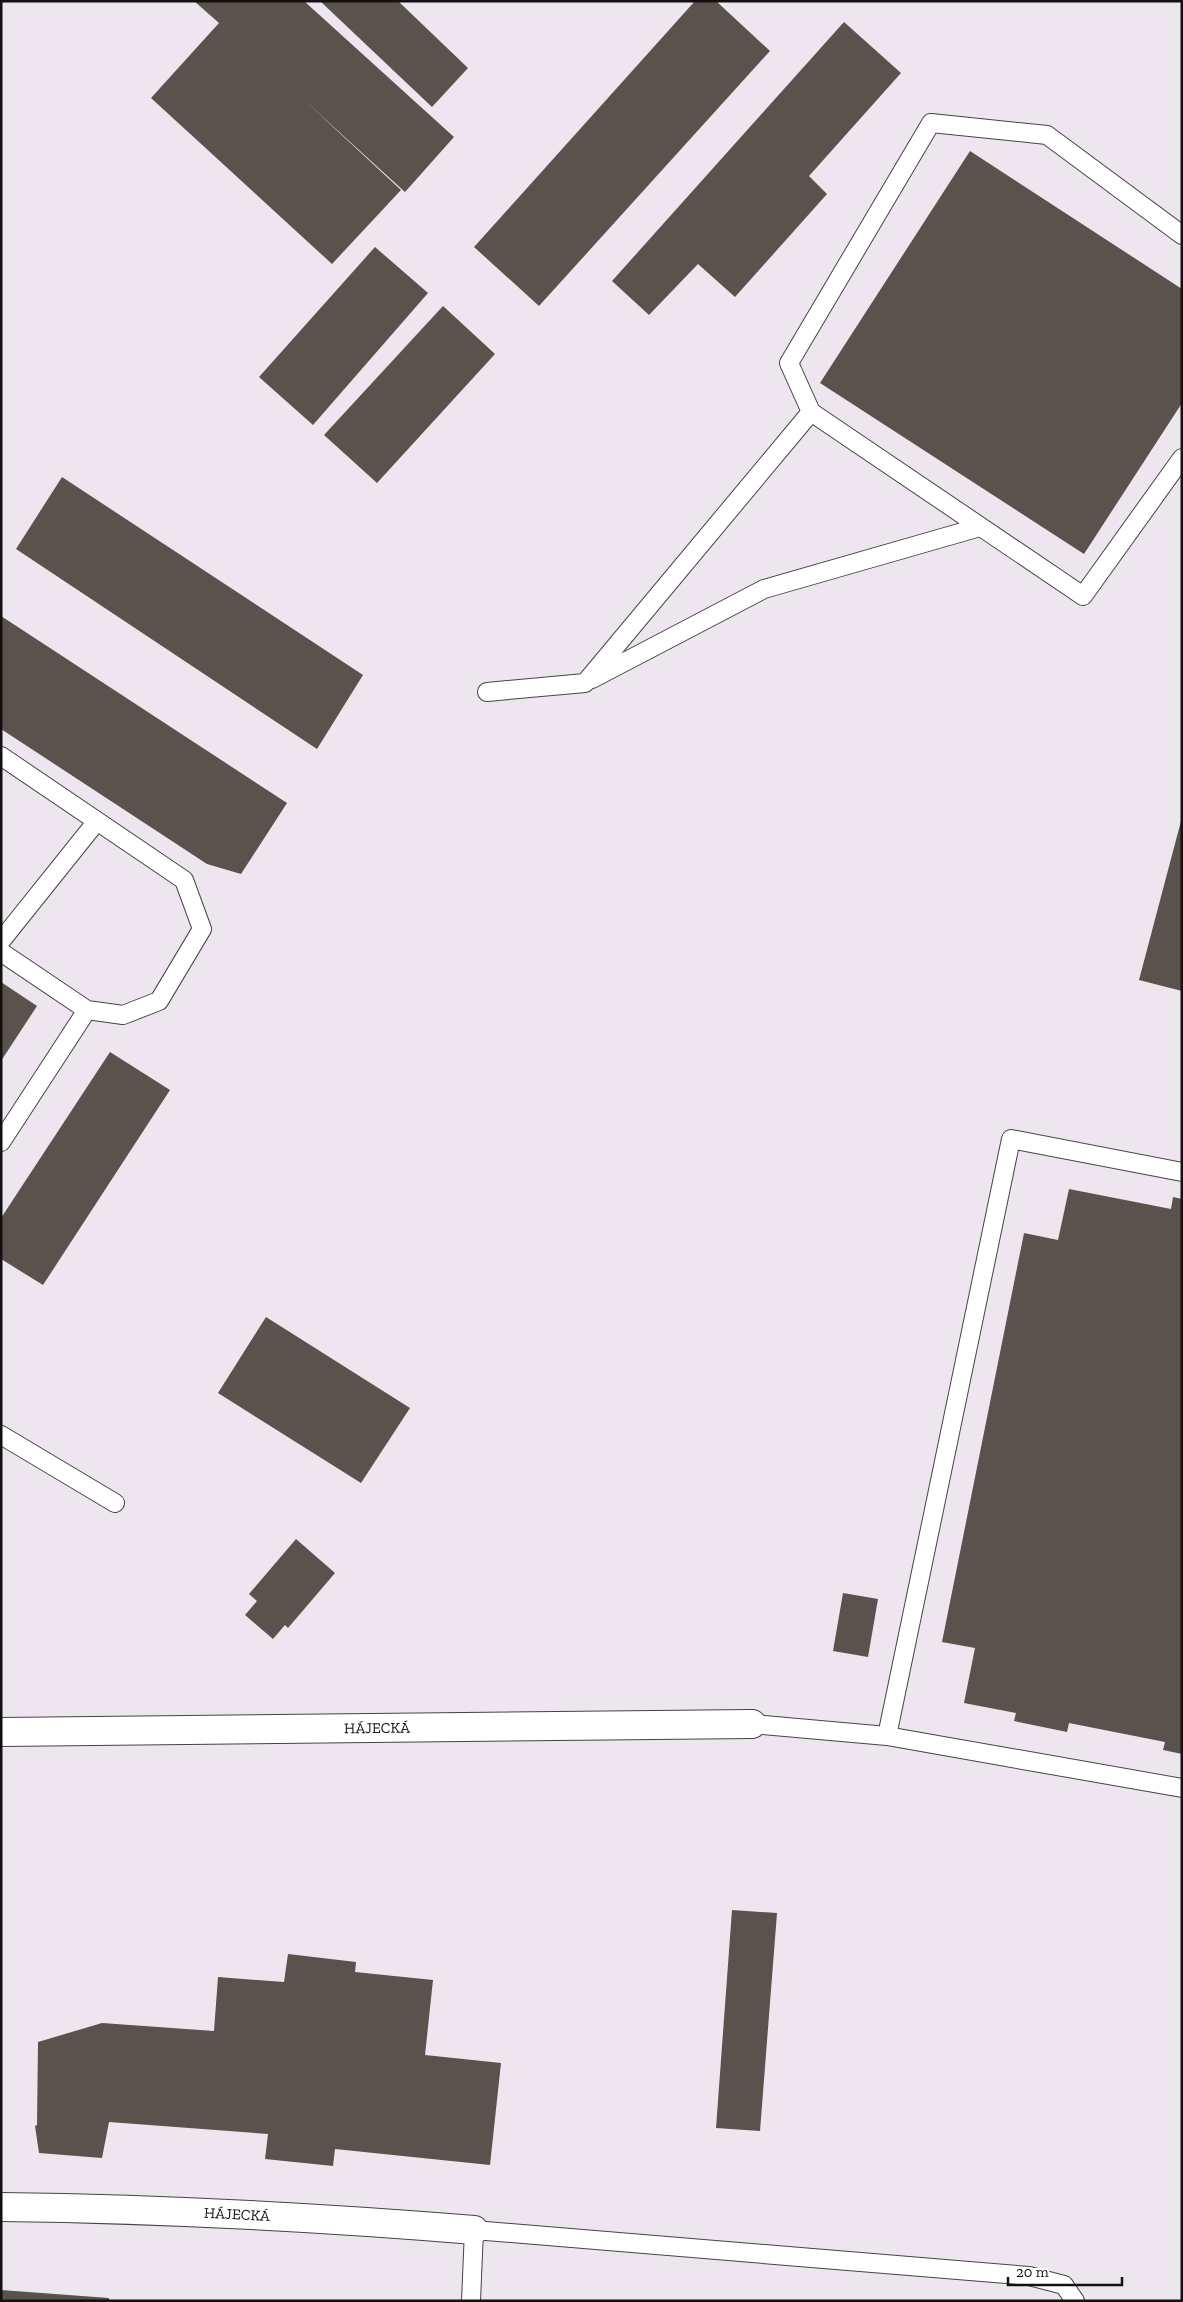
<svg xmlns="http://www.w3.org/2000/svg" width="1183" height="2302" font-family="'Zilla Slab',serif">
  <rect width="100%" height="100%" fill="#fffdf5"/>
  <!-- industrial -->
  <path fill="#eee6ef" d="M1,1h1181v2300h-1181z"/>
  <!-- building -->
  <path fill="#5a524d" d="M194,1h110l150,136 -49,55 -102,-93 98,91 -69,74 -181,-166 68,-75z
    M320,1h78l70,67 -36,39z
    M695,1h21l54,50 -231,255 -65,-59z
    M844,22l57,51 -92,103 18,18 -92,103 -37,-33 -49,51 -37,-34z
    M970,151l212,138v114l-98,151 -264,-171z
    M375,247l53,46 -115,132 -54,-48z
    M443,306l52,48 -118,129 -53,-48z
    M62,477l301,198 -46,74 -301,-200z
    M1,616l286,187 -46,71 -34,-10 -206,-135z
    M1181,821h1v170l-43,-11z
    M1,982l36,24 -36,55z
    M110,1052l60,38 -127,195 -42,-26v-41z
    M1069,1189l102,20 2,-12 9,2v555l-19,-4 2,-8 -96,-19 -2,9 -53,-11 2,-8 -52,-10 11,-55 -33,-6 82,-409 34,7z
    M266,1317l144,91 -49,75 -143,-90z
    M296,1539l39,34 -47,55 -3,-3 -12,14 -28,-24 12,-14 -8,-7z
    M843,1593l35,6 -10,58 -35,-6z
    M732,1910l45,3 -17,218 -44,-3z
    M288,1954l68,8 -1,10 78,8 -8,75 76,8 -11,102 -155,-16 -2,17 -68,-7 3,-25 -159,-12 -7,36 -63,-5 -4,-27 2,-1 1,-83 64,-19 112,8 4,-54 66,5z
    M1,2290l108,8v3h-108z"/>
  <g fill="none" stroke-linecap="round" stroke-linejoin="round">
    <defs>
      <path id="lane" d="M1182,235l-135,-100 -116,-12 -142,240 22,49 272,184 99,-138
        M592,679l172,-90 216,-62
        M487,692l98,-9 226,-271
        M1,756l183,124 18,49 -43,72 -36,14 -36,-5 -86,-58
        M1,941l96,-120
        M1,1142l86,-132
        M1,1435l114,68
        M752,1724l135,12 295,52
        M887,1736l124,-597 171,33
        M471,2301l3,-71 555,46 35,9 11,16"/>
      <g id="street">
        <path id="s1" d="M1,1732l751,-8"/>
        <path id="s2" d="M1,2207c158,2 316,10 473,23"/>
      </g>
    </defs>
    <!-- lane casing -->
    <use href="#lane" stroke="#444" stroke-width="20"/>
    <!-- street casing -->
    <use href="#street" stroke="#444" stroke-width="30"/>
    <!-- lane -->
    <use href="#lane" stroke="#fff" stroke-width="18"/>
    <!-- street -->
    <use href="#street" stroke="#fff" stroke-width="28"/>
  </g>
  <g text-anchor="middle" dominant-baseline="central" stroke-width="5" stroke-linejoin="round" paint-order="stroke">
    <!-- street labels -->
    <g font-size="15" fill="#111" stroke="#fff">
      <text stroke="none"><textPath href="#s1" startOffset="376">HÁJECKÁ</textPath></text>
      <text stroke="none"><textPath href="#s2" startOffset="236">HÁJECKÁ</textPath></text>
    </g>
  </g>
  <!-- border -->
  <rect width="1183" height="2302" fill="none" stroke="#111111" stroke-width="5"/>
  <!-- scale -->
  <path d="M1008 2277v8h114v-8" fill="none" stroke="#111111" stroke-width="2.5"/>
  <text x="1016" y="2277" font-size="15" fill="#111111" stroke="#ffffff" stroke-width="4" paint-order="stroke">20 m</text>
</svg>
